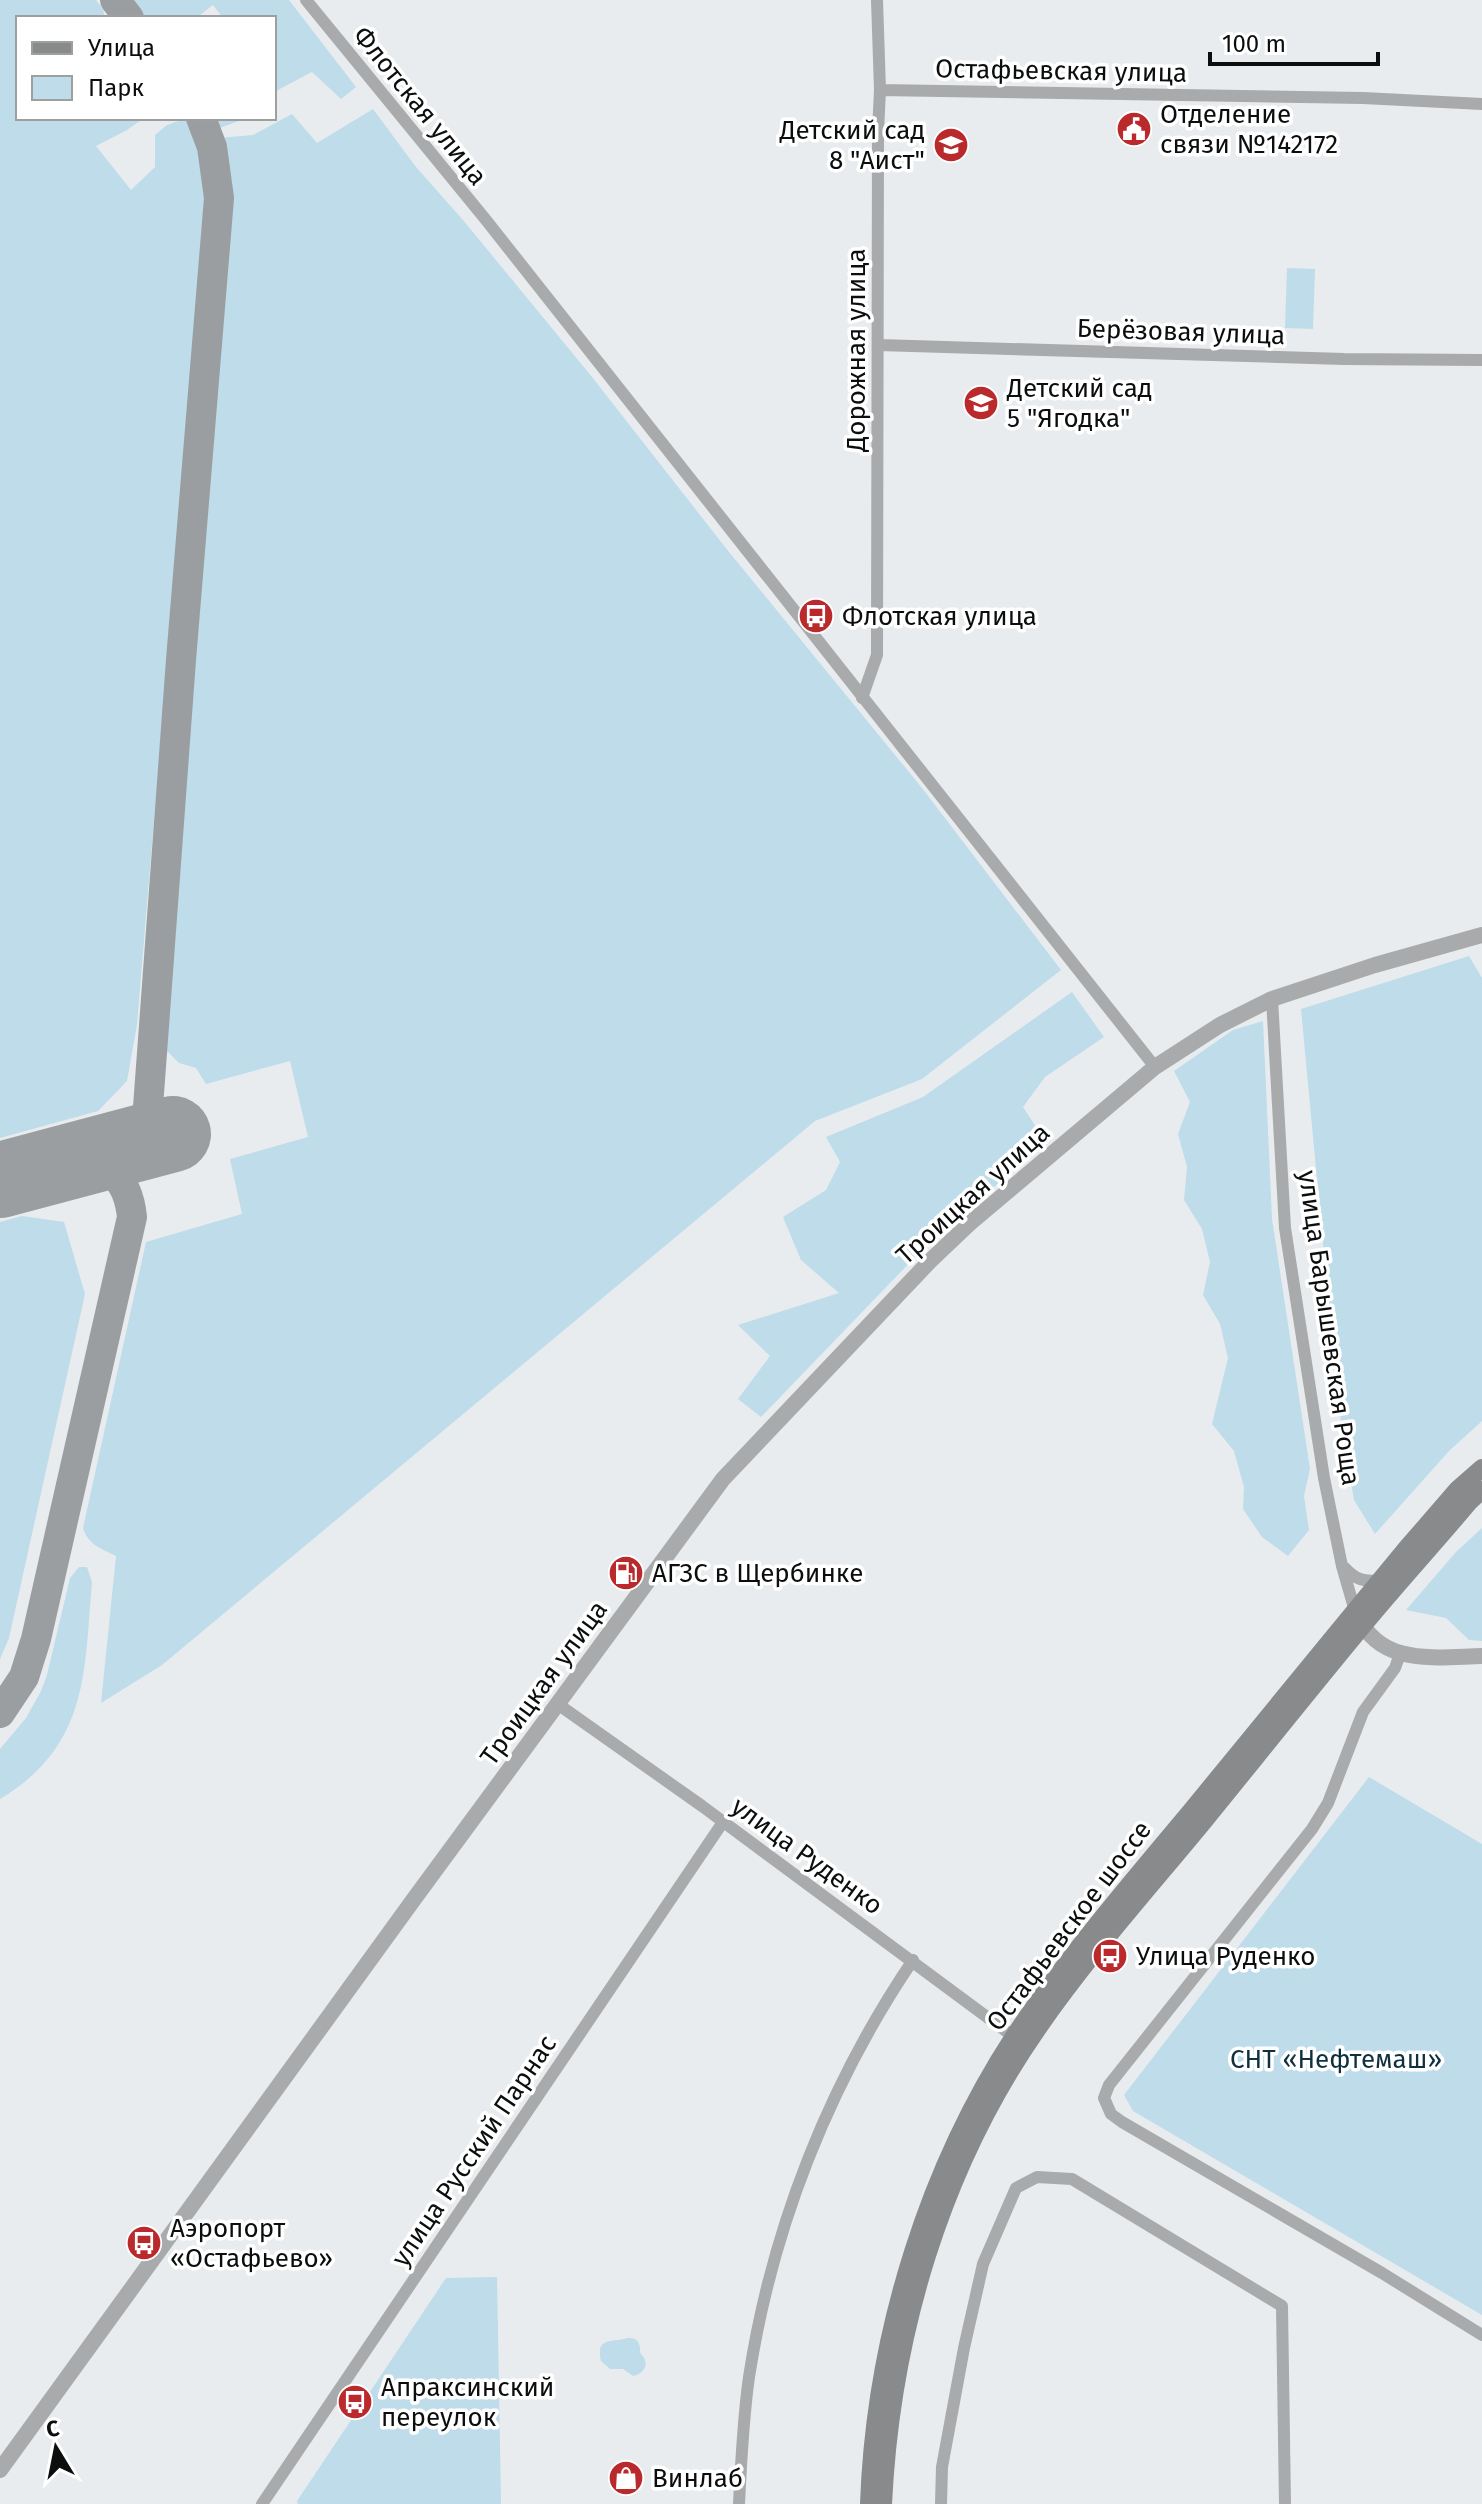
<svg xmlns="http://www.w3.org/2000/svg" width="1482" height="2504" font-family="'Fira Sans',sans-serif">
  <rect width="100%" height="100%" fill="#e8ecee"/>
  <!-- green -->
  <path fill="#bedcea" d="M0,0h96l7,9 2,9h-87v100h126l-17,12 -31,16 35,44 24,-23v-32l12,-10 20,-7 12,34 7,41 -69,832 -10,56 -29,30 -98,27z
    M130,0h159l67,87 -15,12 -29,-27 -38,20v-74h-51l-10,-13 -17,13h-51z
    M373,109l43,58 47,53 129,157 133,170 197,241 139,182 -139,109 -107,42 -653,544 -61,38 15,-147c-14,-7 -28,-11 -33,-28l63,-286 96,-28 -12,-55 78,-22 -18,-76 -84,23 -10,-16 -17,-5 -21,-21 65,-803 3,-42 -7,-59 34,-3 39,-21 25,29z
    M208,118h39l-33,12z
    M1287,268l28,1 -2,60 -28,-1z
    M1469,956l13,22v443l-33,30 -74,83 -21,-34 -16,-97 -37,-394z
    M1072,992l32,45 -59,40 -22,30 24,37 -104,84 -182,189 -23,-18 32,-43 -32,-31 101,-32 -38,-33 -18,-43 43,-27 14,-28 -14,-25 97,-40z
    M1263,1021l9,198 38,250 -6,27 5,34 -21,26 -26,-19 -19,-28 1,-22 -10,-36 -22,-27 16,-66 -8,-34 -17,-29 7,-33 -8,-33 -18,-29 3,-33 -9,-33 12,-32 -16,-31 59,-41z
    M22,1216l42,6 21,72 -76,344 -9,21v-437z
    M1482,1528v113l-13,-1 -23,-22 -40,-8 50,-58z
    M79,1567h8l5,15c-8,92 -3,163 -92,217v-50l26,-31 15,-27 6,-16 23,-97z
    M1369,1777l113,67v471l-349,-204 -9,-16z
    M497,2277l4,227h-203l-1,-3 149,-223z
    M627,2338c10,-1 14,5 13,15 10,9 6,20 -7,23l-10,-7h-13l-9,-8c-6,-25 12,-18 26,-23z"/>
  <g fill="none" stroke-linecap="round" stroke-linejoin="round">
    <!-- taxiway -->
    <path stroke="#9b9ea0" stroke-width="30" d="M115,0l14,18
      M131,1145l14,-25 3,-13 33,-447 38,-462 -7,-51 -11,-29
      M0,1713l24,-36 12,-38 96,-422c-4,-38 -21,-53 -59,-57"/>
    <!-- runway -->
    <path stroke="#9b9ea0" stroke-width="76" d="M0,1180l173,-46"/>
    <!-- minor -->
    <path stroke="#a8aaab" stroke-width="12" d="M306,0l180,220 669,847
      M880,90l483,8 119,6
      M879,345l465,14 138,1
      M862,698l15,-43 1,-523 2,-42 -3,-90
      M1272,999l13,229 39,250 18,88 13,45
      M1345,1568c11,12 19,14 35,12
      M1400,1654l-5,14 -32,44 -35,91 -16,26 -203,256 -5,13 7,16 11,8 260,151 100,62
      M559,1705l143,101 316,234
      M262,2504l461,-682
      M739,2504c2,-42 4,-85 10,-127 23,-149 80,-293 164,-417
      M941,2504l1,-37 22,-119 19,-84 33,-76 21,-11 35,2 210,127 3,198"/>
    <!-- tertiary -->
    <path stroke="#a8aaab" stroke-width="16" d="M1357,1615c24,52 78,42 125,41
      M0,2470l414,-571 309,-420 207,-218 39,-37 186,-157 65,-42 52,-26 103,-34 107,-30"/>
    <!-- secondary -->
    <path stroke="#888a8b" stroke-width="18" d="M869,2504c6,-169 60,-344 156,-484 51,-73 109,-141 166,-209 72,-88 143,-175 215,-262l52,-60 24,-21
      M883,2504c8,-168 58,-337 155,-476 50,-72 110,-139 166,-207 52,-64 103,-128 156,-192 36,-44 74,-85 110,-128l12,-11"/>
  </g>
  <!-- icons -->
  <defs>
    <symbol id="civic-disc" viewBox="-11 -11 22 22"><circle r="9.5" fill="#ba2a2d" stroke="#fff"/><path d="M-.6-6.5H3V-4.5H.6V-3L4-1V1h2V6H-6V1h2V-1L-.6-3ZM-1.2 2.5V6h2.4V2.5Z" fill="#fff"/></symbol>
    <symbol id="school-disc" viewBox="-11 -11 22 22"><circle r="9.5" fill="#ba2a2d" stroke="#fff"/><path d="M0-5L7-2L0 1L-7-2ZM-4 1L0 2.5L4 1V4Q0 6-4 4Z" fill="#fff"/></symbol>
    <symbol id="bus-disc" viewBox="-11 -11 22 22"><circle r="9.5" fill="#ba2a2d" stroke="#fff"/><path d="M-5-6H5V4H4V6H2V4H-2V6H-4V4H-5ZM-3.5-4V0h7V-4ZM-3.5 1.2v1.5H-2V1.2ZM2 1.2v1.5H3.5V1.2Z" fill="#fff"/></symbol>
    <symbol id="fuel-disc" viewBox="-11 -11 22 22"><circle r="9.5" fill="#ba2a2d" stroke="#fff"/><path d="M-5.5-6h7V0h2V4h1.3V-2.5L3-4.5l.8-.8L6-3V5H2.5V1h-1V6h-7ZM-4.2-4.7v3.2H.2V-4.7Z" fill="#fff"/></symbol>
    <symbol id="shop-disc" viewBox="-11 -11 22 22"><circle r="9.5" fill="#ba2a2d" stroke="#fff"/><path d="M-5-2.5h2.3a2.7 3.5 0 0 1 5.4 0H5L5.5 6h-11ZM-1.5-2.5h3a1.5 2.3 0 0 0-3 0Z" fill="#fff"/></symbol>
  </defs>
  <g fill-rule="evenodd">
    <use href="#civic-disc" x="1114" y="109" width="40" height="40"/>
    <use href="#school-disc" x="931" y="125" width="40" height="40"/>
    <use href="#school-disc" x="961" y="383" width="40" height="40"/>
    <use href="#bus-disc" x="796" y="596" width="40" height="40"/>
    <use href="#fuel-disc" x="606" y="1553" width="40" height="40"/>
    <use href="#bus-disc" x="1090" y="1936" width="40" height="40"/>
    <use href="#bus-disc" x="124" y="2223" width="40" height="40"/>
    <use href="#bus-disc" x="335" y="2382" width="40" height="40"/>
    <use href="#shop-disc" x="606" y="2458" width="40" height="40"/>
  </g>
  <g text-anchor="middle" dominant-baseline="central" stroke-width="7" stroke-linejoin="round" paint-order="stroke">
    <!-- street labels -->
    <g font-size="26" fill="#0c0e0e" stroke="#fff">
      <text transform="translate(1061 71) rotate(1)">Остафьевская улица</text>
      <text transform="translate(420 106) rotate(51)">Флотская улица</text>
      <text transform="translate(1181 332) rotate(2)">Берёзовая улица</text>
      <text transform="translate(856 350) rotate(-90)">Дорожная улица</text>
      <text transform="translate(973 1194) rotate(-42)">Троицкая улица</text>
      <text transform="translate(1329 1328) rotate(82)">улица Барышевская Роща</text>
      <text transform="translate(544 1683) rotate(-54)">Троицкая улица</text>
      <text transform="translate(807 1856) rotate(36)">улица Руденко</text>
      <text transform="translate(1069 1926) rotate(-53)">Остафьевское шоссе</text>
      <text transform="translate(474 2151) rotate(-56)">улица Русский Парнас</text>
    </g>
    <!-- poi labels -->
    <g font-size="26" fill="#0c0e0e" stroke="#fff" text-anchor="start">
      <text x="1160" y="114">Отделение<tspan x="1160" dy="30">связи №142172</tspan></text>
      <text x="925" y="130" text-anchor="end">Детский сад<tspan x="925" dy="30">8 "Аист"</tspan></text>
      <text x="1007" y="388">Детский сад<tspan x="1007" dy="30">5 "Ягодка"</tspan></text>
      <text x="842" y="616">Флотская улица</text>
      <text x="652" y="1573">АГЗС в Щербинке</text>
      <text x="1136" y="1956">Улица Руденко</text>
      <text x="170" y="2228">Аэропорт<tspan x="170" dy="30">«Остафьево»</tspan></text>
      <text x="381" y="2387">Апраксинский<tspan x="381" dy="30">переулок</tspan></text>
      <text x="652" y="2478">Винлаб</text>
    </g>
    <!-- park labels -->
    <g font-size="26" fill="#0f303e" stroke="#fff">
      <text x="1336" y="2059">СНТ «Нефтемаш»</text>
    </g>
  </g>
  <!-- legend -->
  <rect x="16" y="16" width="260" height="104" fill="#ffffff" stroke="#9e9f9f" stroke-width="2"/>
  <rect x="32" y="42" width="40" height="12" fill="#888a8b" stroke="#9e9f9f" stroke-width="2"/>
  <text x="88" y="56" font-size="24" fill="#0c0e0e">Улица</text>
  <rect x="32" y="76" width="40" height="24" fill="#bedcea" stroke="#9e9f9f" stroke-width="2"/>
  <text x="88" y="96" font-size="24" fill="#0c0e0e">Парк</text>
  <!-- north arrow -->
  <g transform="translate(56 2448) rotate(350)" stroke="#ffffff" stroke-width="6" paint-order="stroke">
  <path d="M0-6L14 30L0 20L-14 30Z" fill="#0c0e0e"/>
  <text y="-12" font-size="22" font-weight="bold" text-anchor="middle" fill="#0c0e0e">С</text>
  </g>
  <!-- scale -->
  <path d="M1210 52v12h168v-12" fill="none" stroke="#0c0e0e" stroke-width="4"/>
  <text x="1222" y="52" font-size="24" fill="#0c0e0e" stroke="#ffffff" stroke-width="6" paint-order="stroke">100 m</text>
</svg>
